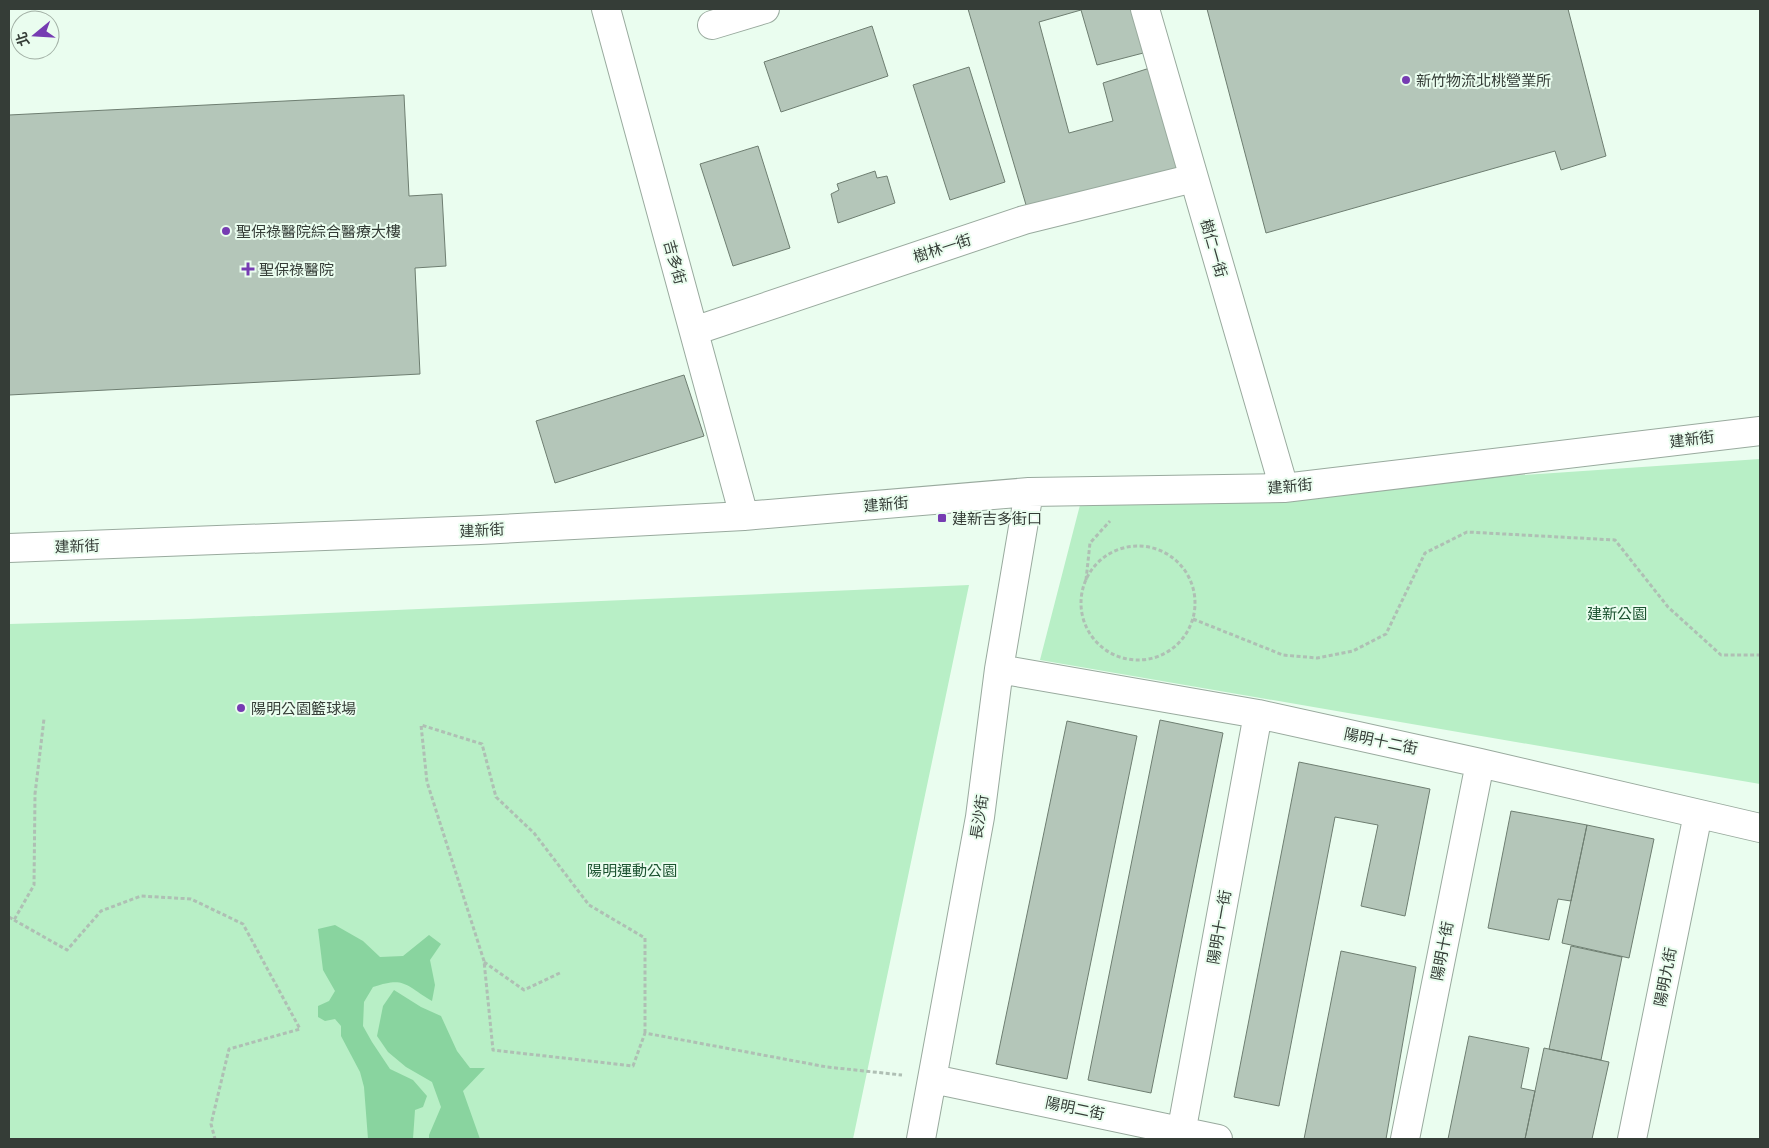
<svg xmlns="http://www.w3.org/2000/svg" width="1769" height="1148" font-family="Manrope,'Noto Sans TC',sans-serif">
  <rect width="100%" height="100%" fill="#eafdef"/>
  <!-- green -->
  <path fill="#b8efc6" d="M1760,459v325l-720,-124 40,-155z
    M969,585l-116,554h-844v-515l179,-5z"/>
  <!-- water -->
  <path fill="#89d49f" d="M335,925l28,16 17,16 23,-1 26,-21 12,9 -11,16 5,25 -3,16c-27,-16 -27,-25 -59,-14l-9,15 -1,24 9,16 18,27 23,11 14,16 -4,11 -8,3 -2,29h-45l-4,-52 -4,-15 -19,-36v-10l-6,-7 -10,2 -7,-4v-11l11,-5 6,-10 -12,-21 -5,-41z
    M394,990l27,17 20,9 16,35 13,17h15l-22,23 17,48h-51v-4l12,-28 -9,-25 -26,-15 -18,-15 -11,-16 6,-30z"/>
  <!-- building -->
  <path fill="#b4c6b9" stroke="#6e7e71" d="M968,9h171l12,42 -54,14 -16,-55 -42,12 30,111 44,-12 -10,-38 53,-17 24,96 -5,14 -146,39z
    M1207,9h361l38,147 -45,14 -6,-19 -289,82z
    M872,26l16,50 -107,36 -17,-50z
    M969,67l36,115 -55,18 -37,-115z
    M404,95l5,101 33,-2 4,72 -31,2 5,106 -411,21v-280z
    M758,146l32,102 -57,18 -33,-102z
    M875,171l2,7 10,-2 8,27 -57,20 -7,-29 8,-4 -2,-6z
    M684,375l20,61 -149,47 -19,-62z
    M1160,720l63,13 -72,360 -63,-13z
    M1067,721l70,15 -70,343 -71,-15z
    M1299,762l131,27 -25,127 -44,-10 17,-81 -43,-8 -56,289 -45,-9z
    M1511,811l76,14 -16,76 -13,-2 -9,41 -61,-12z
    M1587,825l67,14 -25,119 -67,-15z
    M1571,946l51,11 -21,103 -52,-11z
    M1341,951l75,16 -30,172h-82z
    M1469,1036l60,12 -8,40 14,3 -10,48h-77z
    M1544,1048l65,14 -17,77h-67z"/>
  <g fill="none" stroke-linecap="round" stroke-linejoin="round">
    <defs>
      <path id="minor" d="M606,9l138,507
        M1145,9l139,479
        M712,25l53,-16
        M694,331l330,-111 170,-42
        M9,548l471,-18 264,-14 285,-24 255,-4 476,-57
        M999,669l259,45 222,49 280,65
        M933,1079l285,60
        M921,1139l59,-322 19,-148 30,-177
        M1180,1139l78,-425
        M1405,1139l75,-376
        M1632,1139l66,-325"/>
    </defs>
    <!-- minor casing -->
    <use href="#minor" stroke="#99aa9e" stroke-width="30"/>
    <!-- path -->
    <path stroke="#afbfb4" stroke-width="3" stroke-dasharray="4 2.5" stroke-linecap="butt" d="M1081 603a57 57 0 1 1 114 0a57 57 0 1 1-114 0Z
      M1086,580l4,-37 20,-22
      M1193,619l90,36 34,3 36,-7 33,-17 39,-81 42,-21 148,8 53,67 53,48h39
      M9,917l5,3 20,-35 1,-91 9,-75
      M14,920l53,30 34,-39 40,-15 50,3 52,25 57,105 -71,20 -18,75 4,15
      M484,962l40,28 38,-18
      M645,1033v-95l-56,-33 -55,-72 -38,-36 -14,-53 -61,-19 6,57 57,179 9,89 140,16 12,-33 182,34 75,8"/>
    <!-- minor -->
    <use href="#minor" stroke="#fff" stroke-width="28"/>
  </g>
  <!-- markers -->
  <g fill="#763cb2" stroke="#eafdef" stroke-width="2">
    <circle cx="1406" cy="80" r="5"/>
    <circle cx="226" cy="231" r="5"/>
    <path d="M245.5 261.5h5v5h5v5h-5v5h-5v-5h-5v-5h5z"/>
    <rect x="937" y="513" width="10" height="10" rx="2.5"/>
    <circle cx="241" cy="708" r="5"/>
  </g>
  <g text-anchor="middle" dominant-baseline="central" stroke-width="4" stroke-linejoin="round" paint-order="stroke">
    <!-- poi labels -->
    <g font-size="15" fill="#353d37" stroke="#eafdef" text-anchor="start">
      <text x="1416" y="80">新竹物流北桃營業所</text>
      <text x="236" y="231">聖保祿醫院綜合醫療大樓</text>
      <text x="259" y="269">聖保祿醫院</text>
      <text x="952" y="518">建新吉多街口</text>
      <text x="251" y="708">陽明公園籃球場</text>
    </g>
    <!-- street labels -->
    <g font-size="15" fill="#353d37" stroke="#eafdef">
      <text transform="translate(942 248) rotate(-18)">樹林一街</text>
      <text transform="translate(1214 248) rotate(74)">樹仁一街</text>
      <text transform="translate(675 262) rotate(75)">吉多街</text>
      <text transform="translate(1692 439) rotate(-7)">建新街</text>
      <text transform="translate(1290 486) rotate(-5)">建新街</text>
      <text transform="translate(886 504) rotate(-5)">建新街</text>
      <text transform="translate(482 530) rotate(-3)">建新街</text>
      <text transform="translate(77 546) rotate(-2)">建新街</text>
      <text transform="translate(1381 741) rotate(12)">陽明十二街</text>
      <text transform="translate(979 817) rotate(-81)">長沙街</text>
      <text transform="translate(1219 927) rotate(-80)">陽明十一街</text>
      <text transform="translate(1442 951) rotate(-79)">陽明十街</text>
      <text transform="translate(1665 977) rotate(-79)">陽明九街</text>
      <text transform="translate(1075 1108) rotate(12)">陽明二街</text>
    </g>
    <!-- park labels -->
    <g font-size="15" fill="#1c5331" stroke="#eafdef">
      <text x="1617" y="613">建新公園</text>
      <text x="632" y="870">陽明運動公園</text>
    </g>
  </g>
  <!-- border -->
  <rect width="1769" height="1148" fill="none" stroke="#353d37" stroke-width="20"/>
  <!-- north arrow -->
  <g transform="translate(35 35) rotate(252)"><circle r="24" fill="#eafdef" stroke="#a2b0a5"/>
  <path d="M0-4L9 19L0 12L-9 19Z" fill="#763cb2"/>
  <text y="-8" font-size="14" font-weight="bold" text-anchor="middle" fill="#353d37">北</text>
  </g>
</svg>
